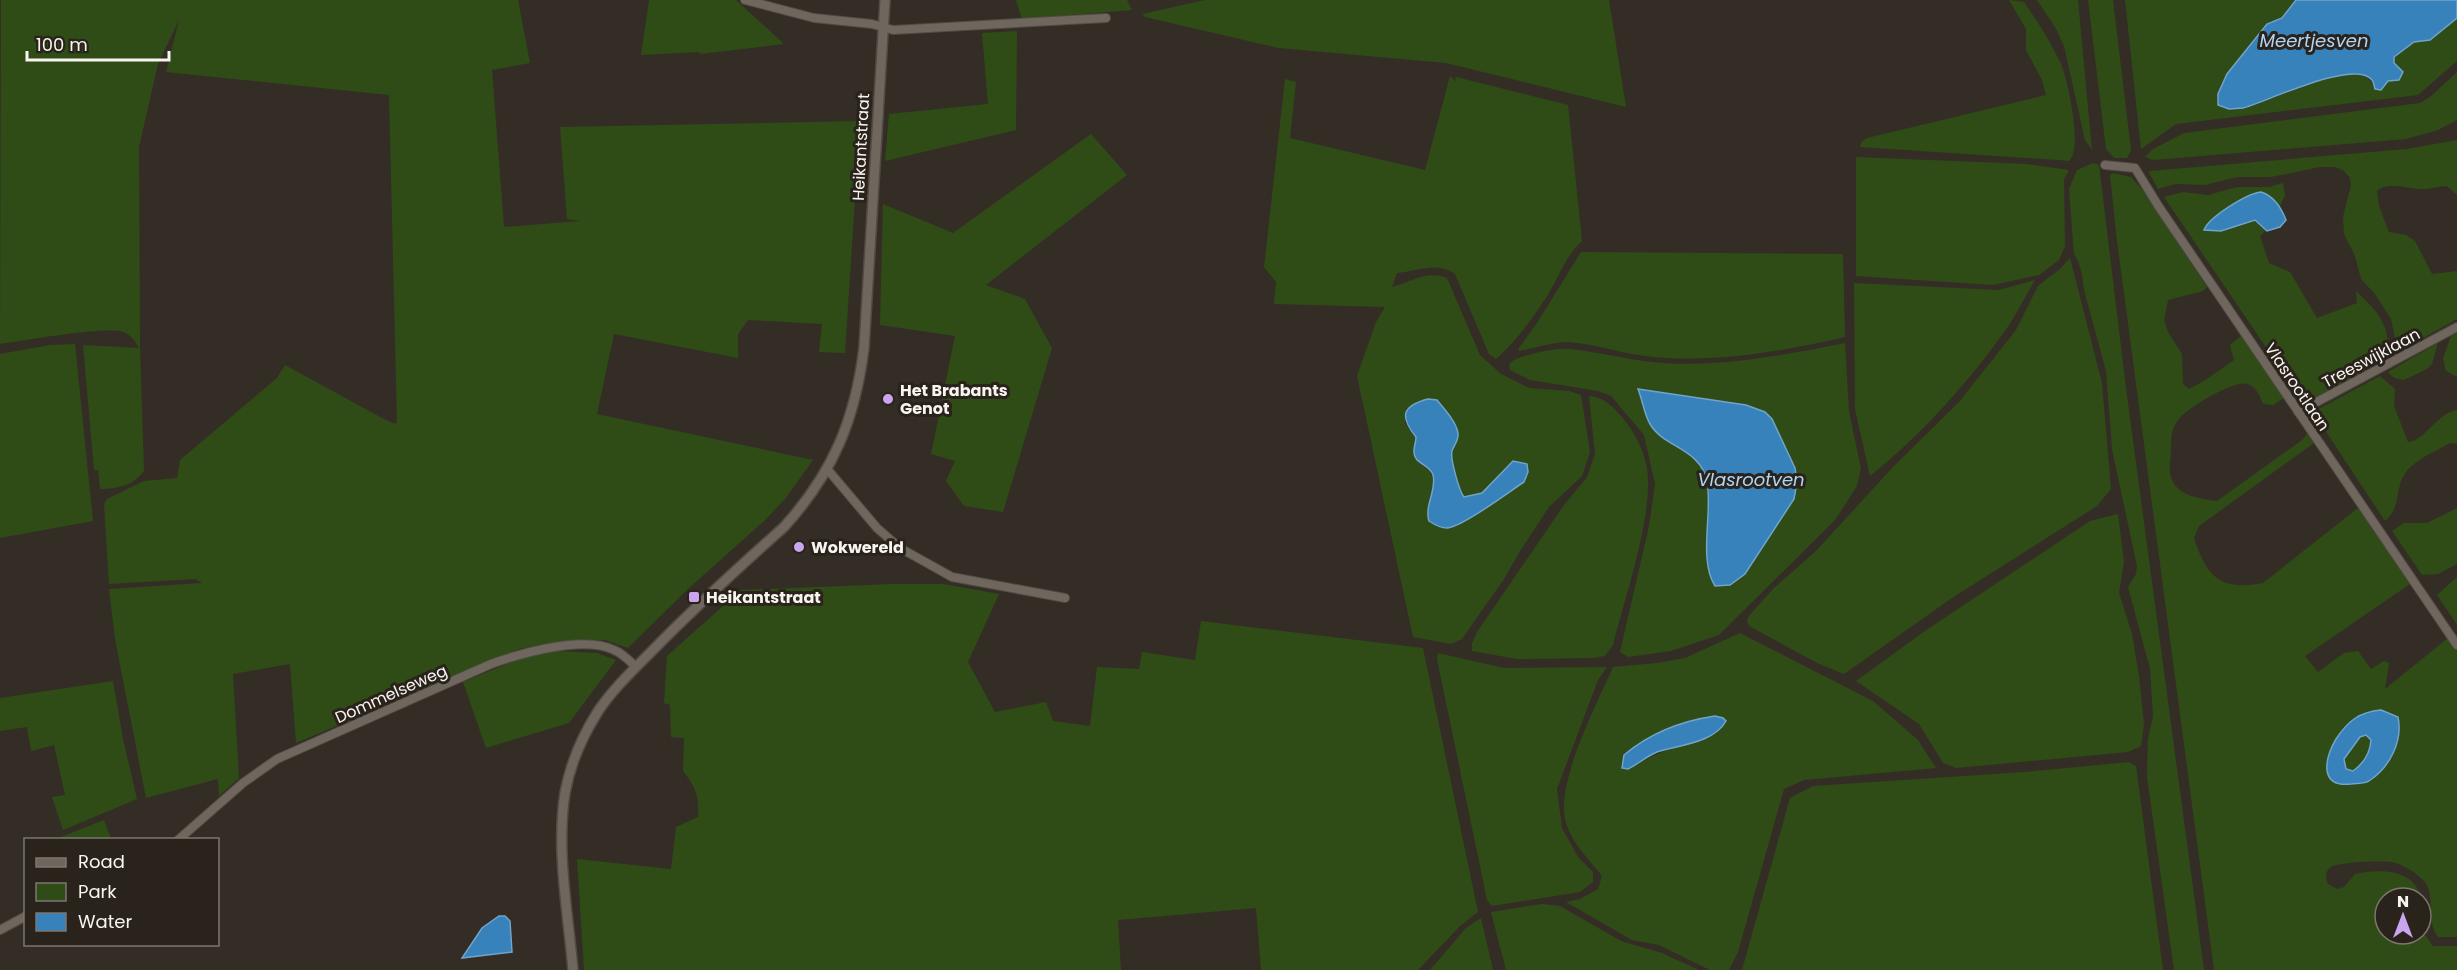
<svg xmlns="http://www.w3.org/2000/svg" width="2457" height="970" font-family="Poppins,sans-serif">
  <rect width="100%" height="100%" fill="#342d26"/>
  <!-- green -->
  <path fill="#2f4c17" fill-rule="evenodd" d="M1,0h517l12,63 -38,7 12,157 76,-6 -13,-2 -7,-92 300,-6 -15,232 -26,-1 3,-28 -74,-4 -10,14v24l-124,-24 -17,80 216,46 -28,39 -21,22 -75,67 -61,60 -23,-8 -57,3 -29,6 -223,94 -6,-79 -57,10 6,104 -20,18 -1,-17 -72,19 -31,-159 -6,-50 93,-6 -7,-4 -86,5 -5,-80 3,-5 37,-18 33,-3 3,-18 97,-82 8,-13 97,53 13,6 2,-2 -8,-327 -223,-23 13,-52 -21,44 -19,83 1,201 4,123c-10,14 -27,18 -44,18l-2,-19h-4l-11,-125 56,3c-3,-7 -8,-13 -16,-16 -16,-6 -102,9 -123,12z
    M649,0h87l48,44 -84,10 -1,-2 -58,3z
    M1016,0h111l5,10 -110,9z
    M1205,0h404l17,107 -180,-44 -167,-15 -134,-31 -3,-3z
    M2009,0l15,2c14,20 28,42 38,64 6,17 21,83 7,95l-11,-1 -198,-13 2,-6 5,-3 179,-43 -4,-15 -16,-30v-21z
    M2037,0h41l14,150 -7,-10 -21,-94 -9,-19z
    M2088,0h25l18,150 -4,8h-13l-8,-9z
    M2125,0h171l-14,18 -13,4 -5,5c-13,27 -43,43 -47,76l8,5c30,5 137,-61 149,-21l9,1 5,-7 11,-1 4,-8 -9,-9v-6l20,-15 16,-2 27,-22v43l-39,34 -242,29 -35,25z
    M1017,31l-1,99 -131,31 4,-47 99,-10 -6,-71z
    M2457,72v48l-19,10 -32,9 -253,21 -8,-3 8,-8 31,-16 236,-30 10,-6z
    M1450,76l5,5 1,-4 112,28 14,136c-16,15 -22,33 -33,52 -15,23 -32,48 -53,66l-7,-5 -34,-80c-17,-13 -38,-3 -58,-1l-5,14c20,-5 34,-17 55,-9l33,77 21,19 28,14 40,3 12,4 9,57 -8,24 -33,31 -29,44 -16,28 -42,60 -11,5 -38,-7 -56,-261 19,-54 9,-15 -111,-3 2,-22 -12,-15 21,-188 11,3 -6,56 135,32zM1413,406l44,34c-2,5 -5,9 -5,14 -1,8 7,37 12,43l18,-4 31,-32 11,20 -63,42 -12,5 -22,-14c3,-21 16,-39 -8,-51l-3,-26 -11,-14 1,-13z
    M1091,134l36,41 -141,110 39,14 27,49 -49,164 -39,-6 -18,-25 9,-20 -24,-7 24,-118 -75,-11 3,-121 70,29z
    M2457,140v55l-10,-9c-8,0 -15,3 -23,3 -16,1 -34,-9 -47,2l2,15 10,26 17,3 9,6 17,33 25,-3v48l-59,33 -7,-33 -16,-25 -14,-15 -6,-23 -11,-22 -1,-17 8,-32 -1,-7 -7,-8 -8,-3h-15l-49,10h-34l-32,8 -29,-1 -18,5 -9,-16 1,-2 257,-22z
    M1856,157l170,7 43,6 -5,9 1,67 -6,14 -20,15 -46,10 -137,-9z
    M2093,163l6,2 27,223 78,582h-30l-27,-193 1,-38 5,-23 -3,-47 -22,-82 8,-13 1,-8 -25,-117 -6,-78 -22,-81 -2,-16 -4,-13 -4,-7 -5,-65 8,-19z
    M2113,173l18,4 11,12 65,98 -4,4 -35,9 -4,20 4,12 14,22 1,30 6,5 15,-8 30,-21 -4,-15 11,-9 43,62 -11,7 -10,-1c-3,-8 -7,-18 -16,-20 -13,-4 -60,24 -68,35 -8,9 -8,19 -8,30 0,8 -3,20 0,28 5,19 30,22 46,24l85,-61 6,-7 6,10 -115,83 -5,12c13,40 27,53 69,45l95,-75 52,76 -105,72 13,16 26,-19 14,-2 13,18 13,-8 5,2 -4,26 63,-51 9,13v286h-19c-13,-17 -1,-43 -15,-57 -7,-7 -18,-14 -27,-17 -10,-3 -57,-1 -65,4 -6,4 -6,11 -3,17l9,5 7,-2 11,-13c24,-5 59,-6 66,24h-36v36h36v-31l1,28 11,15h24v24h-243l-98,-737 -6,-58zM2381,710l-13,72 -23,2 -12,-39c13,-20 23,-32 48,-35z
    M2283,183l2,12 -5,11 -8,-8 -18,-5c-13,6 -45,23 -50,37l12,1 41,-11 9,10 -6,6 9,27 21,9 27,46 40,-15 -1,-12c24,23 32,31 33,65l-6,5 -77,41 -5,-3 -137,-202 19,-5 25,3 29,-8h32z
    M1581,252l262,2 2,83c-62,14 -127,26 -191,20 -29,-2 -56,-13 -85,-15 -16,0 -34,6 -50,9v-3l18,-25z
    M2070,258l32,125 9,106 -14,17 -145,92 -108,76 -27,-11 -68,-37 -2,-4 1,-5 25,-28 43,-38 77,-84 66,-65 57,-72 22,-44 22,-17z
    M2035,280c-11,18 -20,38 -33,55 -37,51 -82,101 -132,141l-15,-67 -1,-126 145,7z
    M2457,333v44l-11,-6 -3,-13 8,-22z
    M1845,343l4,68 12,58 -4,17 -22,34 -116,115 -48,16 -43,6 -8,-5 29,-126 6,-42 -11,-49 -33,-39 -13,-5 -68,-11 -20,-10 -1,-6c8,-9 49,-17 61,-15 28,3 55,10 82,13 64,7 131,-7 193,-19zM1638,390l108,15 18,7 33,70 -3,17 -49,75 -30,12c-17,-26 -3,-74 -8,-104 -6,-32 -42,-34 -57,-57 -5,-8 -8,-25 -12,-35z
    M2438,343l-6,21 -5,5 -23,11 -10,-2 -6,-6z
    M75,344l18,177 -93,17v-184l50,-9z
    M2380,376l15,13 -1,17 14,36c17,-1 29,-29 49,-32v34l-7,-1c-14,8 -38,18 -46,32 -9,14 -3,33 -19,46l-72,-109z
    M1589,396c15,1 23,10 33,21 15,18 27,42 26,67 0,47 -23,113 -35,161l-8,11 -13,2 -75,1 -45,-8v-8l5,-11 87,-127 23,-28 8,-23z
    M2457,508v56l-19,10 -16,1 -30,-44 12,-8h23z
    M2118,514l6,48 -5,31 13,41 7,42 5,48 -3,22 -13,6 -172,16 -13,-5 -24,-39 -63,-43 69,-50 165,-110z
    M2457,577v48l-20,-30z
    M893,584h50l56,10 -31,68 27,50 51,-10 7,19 37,5 7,-59 42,2 3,-17 53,8 6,-39 222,27 55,264 -18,14 -42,44h-157l-5,-62 -138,12 3,50h-537l-7,-111 94,10 5,-42 22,-10c1,-22 -2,-29 -15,-46l1,-33 -13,-1 -1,-32 -6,-2 3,-47 74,-66z
    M1740,633l133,68 45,39 18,28 -132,12 -20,9 -46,163 -9,18h-19l-51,-25 -27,-5 -66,-38 14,-3 18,-10 4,-13c-13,-17 -29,-31 -36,-53 -12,-38 31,-119 47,-156l44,-4 28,-5zM1702,718l14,14c-27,14 -54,16 -79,33l-13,-10c23,-19 50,-30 78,-37z
    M558,651l39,2 19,7 -47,63 -83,25 -23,-66c31,-13 61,-27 95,-31z
    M1438,653l66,15 103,-1 -9,13 -41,109 5,39 16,29 15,15v10l-13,10 -88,14 -5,-6 -50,-241z
    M113,681l10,58 14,60 -74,31 -11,-33 13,-2 -11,-50 -23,6 -4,-24 -27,4v-33z
    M2367,735l4,5c-2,13 -8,24 -19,31l-7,-2c-2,-14 8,-30 22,-34z
    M2129,762l7,4 27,204h-421l48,-172 23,-12 212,-14z
    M104,820l7,19h-55z
    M1542,904l18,2 61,35 41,12 37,17h-193l-15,-58z
    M1481,918l12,52h-63l36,-42z"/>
  <!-- water -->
  <path fill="#3782ba" stroke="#71a4ca" stroke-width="1.5" fill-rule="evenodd" d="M2296,0h161v18l-27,22 -16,2 -20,15v6l9,9 -4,8 -11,1 -7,9 -6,-1c-1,-3 -1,-7 -3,-9 -17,-22 -106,22 -129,28l-14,1 -11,-4v-11l9,-20 40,-50 15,-6z
    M2261,192c13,4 20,15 25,28l-6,7 -13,4 -12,-11 -34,11 -17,-1c5,-13 42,-36 57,-38z
    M1638,389l108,16 19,7 7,7 23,49 2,14 -3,17 -49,75 -15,11 -15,1c-17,-27 -2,-74 -8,-105 -7,-33 -43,-33 -57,-57 -5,-8 -8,-25 -12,-35z
    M1428,399l9,1c7,9 19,21 21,33 1,7 -4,12 -6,18 -2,7 7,40 12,46l18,-4 31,-32 14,3 1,8 -4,10c-14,9 -63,46 -77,46 -7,0 -12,-3 -18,-7 -5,-15 8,-31 4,-46 -3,-11 -20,-11 -19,-24 0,-5 2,-9 2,-14 -16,-20 -15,-31 12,-38z
    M2381,710l17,7c5,24 -8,50 -29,64 -4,3 -13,2 -18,3 -33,4 -26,-26 -15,-45 12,-18 23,-27 45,-29zM2366,735l5,5c-1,13 -8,24 -18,31l-7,-2 -2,-10 16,-22z
    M1715,716l8,2 3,3c-12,22 -47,24 -69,31 -10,4 -19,12 -29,17l-6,-1 2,-13c26,-22 57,-34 91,-39z
    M499,916h6l5,5 2,31 -50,6 20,-30z"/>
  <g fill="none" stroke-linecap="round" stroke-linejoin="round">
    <defs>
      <path id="minor" d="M745,0l69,18 58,6 21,6 213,-12
        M2105,165l30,3 24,39 298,438
        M2298,412l159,-85
        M828,470l49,58 23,20 52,29 113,21
        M178,840l65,-57 34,-24 214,-95c31,-11 92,-29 123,-14 8,3 16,11 22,17
        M0,930l26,-14"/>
      <path id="tertiary" d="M573,970c-5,-57 -17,-120 -8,-177 5,-28 17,-56 32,-80 14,-22 36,-43 54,-61 43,-44 87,-84 133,-125 49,-54 71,-107 80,-179l21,-348"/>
    </defs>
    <!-- minor casing -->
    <use href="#minor" stroke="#514b45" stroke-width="10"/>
    <!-- tertiary casing -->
    <use href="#tertiary" stroke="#514b45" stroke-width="12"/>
    <!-- minor -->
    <use href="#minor" stroke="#6f675e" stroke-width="8"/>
    <!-- tertiary -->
    <use href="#tertiary" stroke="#6f675e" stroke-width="9"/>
  </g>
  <!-- markers -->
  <g fill="#c9a5ee" stroke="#2a231c" stroke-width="2">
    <circle cx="888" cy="399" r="6"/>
    <circle cx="799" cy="547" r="6"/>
    <rect x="688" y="591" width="12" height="12" rx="3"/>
  </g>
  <g text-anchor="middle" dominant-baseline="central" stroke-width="6" stroke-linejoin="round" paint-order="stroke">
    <!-- street labels -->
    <g font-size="16" fill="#f8f4ef" stroke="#2a231c">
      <text transform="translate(861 147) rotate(-87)">Heikantstraat</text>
      <text transform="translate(2371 358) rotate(-28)">Treeswijklaan</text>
      <text transform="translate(2297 387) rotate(56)">Vlasrootlaan</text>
      <text transform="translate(391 694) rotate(-24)">Dommelseweg</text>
    </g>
    <!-- poi labels -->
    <g font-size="16" font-weight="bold" fill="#f8f4ef" stroke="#2a231c" text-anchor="start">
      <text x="900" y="390">Het Brabants<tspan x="900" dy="18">Genot</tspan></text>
      <text x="811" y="547">Wokwereld</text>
      <text x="706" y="597">Heikantstraat</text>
    </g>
    <!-- water labels -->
    <g font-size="18" font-style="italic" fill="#b0d4f3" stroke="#2a231c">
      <text x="2314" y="40">Meertjesven</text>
      <text x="1751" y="479">Vlasrootven</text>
    </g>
  </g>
  <!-- legend -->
  <rect x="24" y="838" width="195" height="108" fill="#2a231c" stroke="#7c7770" stroke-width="1.5"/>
  <rect x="36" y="858" width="30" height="9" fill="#6f675e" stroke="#7c7770" stroke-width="1.5"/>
  <text x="78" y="868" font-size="18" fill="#f8f4ef">Road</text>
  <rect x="36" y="883" width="30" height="18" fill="#2f4c17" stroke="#7c7770" stroke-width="1.5"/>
  <text x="78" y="898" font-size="18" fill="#f8f4ef">Park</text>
  <rect x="36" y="913" width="30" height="18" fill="#3782ba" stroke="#7c7770" stroke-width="1.5"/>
  <text x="78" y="928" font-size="18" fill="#f8f4ef">Water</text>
  <!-- north arrow -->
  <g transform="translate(2403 916)"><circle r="28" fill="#2a231c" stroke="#7c7770" stroke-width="1.5"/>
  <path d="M0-4.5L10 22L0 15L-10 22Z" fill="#c9a5ee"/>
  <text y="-9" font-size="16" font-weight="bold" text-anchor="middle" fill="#f8f4ef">N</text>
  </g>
  <!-- scale -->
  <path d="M27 51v9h142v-9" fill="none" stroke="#f8f4ef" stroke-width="3"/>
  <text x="36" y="51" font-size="18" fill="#f8f4ef" stroke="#2a231c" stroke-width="4.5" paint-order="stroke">100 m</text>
</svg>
